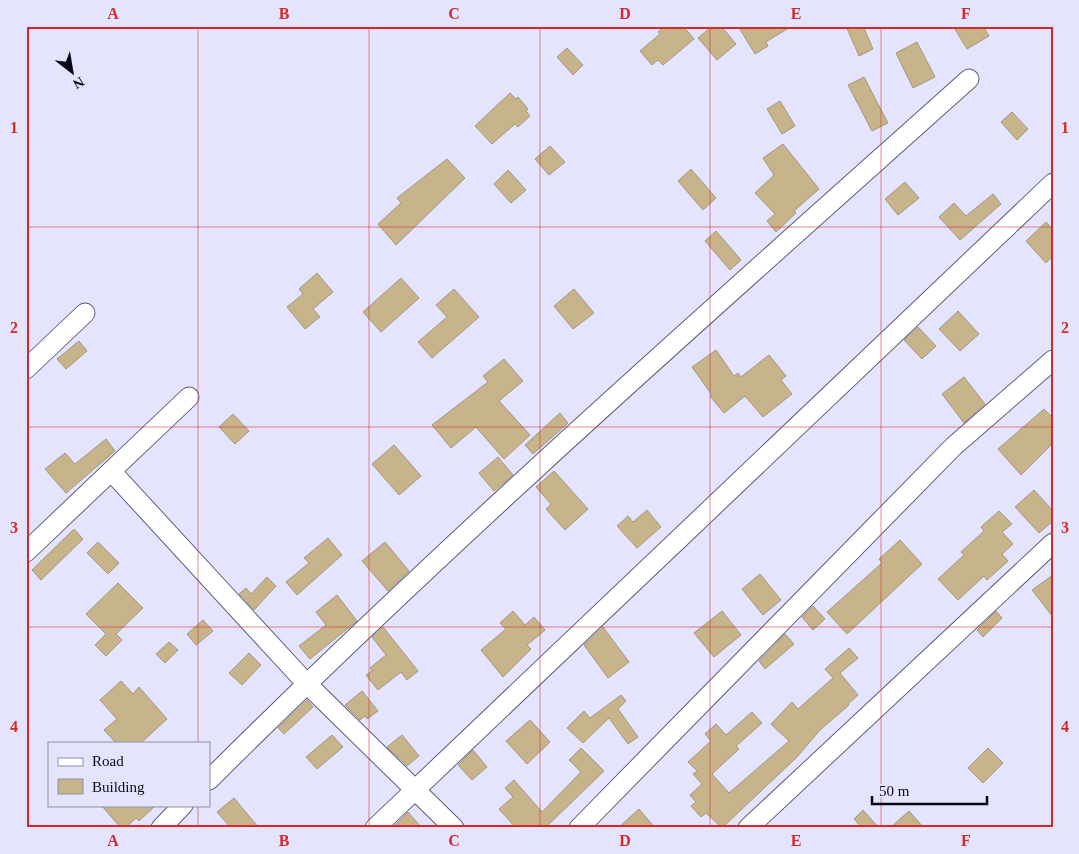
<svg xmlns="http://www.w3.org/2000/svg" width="1079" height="854" font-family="Georgia,serif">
  <rect width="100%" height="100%" fill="#e5e4fe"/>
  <!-- building -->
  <path fill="#c8b48a" stroke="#a5977b" d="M664,26h19l11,13 -31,26 -5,-5 -6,5 -12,-14 20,-17 -2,-2z
    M712,26h9l15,18 -19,16 -19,-22z
    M738,26h54l-23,14 -3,2 2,4 -13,8z
    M846,26h17l10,23 -14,7z
    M953,26h30l6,10 -22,13z
    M917,42l18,35 -22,11 -17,-35z
    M567,48l16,17 -10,10 -16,-18z
    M864,77l24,46 -16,8 -24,-46z
    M510,93l6,6 2,-2 10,12 -2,2 4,5 -12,11 -3,-3 -23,20 -17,-18z
    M780,101l15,25 -13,8 -15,-25z
    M1012,112l16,17 -11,11 -16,-18z
    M783,144l36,45 -25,22 2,2 -20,19 -9,-11 8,-7 -20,-21 19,-18 -11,-17z
    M550,146l15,16 -16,13 -14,-16z
    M447,159l18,19 -69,67 -18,-21 23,-21 -4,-5z
    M691,169l25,29 -13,12 -25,-29z
    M508,170l18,20 -15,13 -17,-19z
    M905,182l14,16 -21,17 -13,-16z
    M993,194l8,10 -41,36 -21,-23 15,-14 12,13z
    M1046,222l7,8v26l-7,7 -20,-22z
    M716,231l25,29 -11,10 -25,-29z
    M317,273l16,19 -20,17 7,8 -15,12 -18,-22 16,-13 -4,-5z
    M401,278l18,20 -38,34 -18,-20z
    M454,289l25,28 -47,41 -14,-16 29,-25 -11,-12z
    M574,289l20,24 -21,16 -19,-23z
    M958,311l21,23 -19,17 -21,-22z
    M918,327l18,19 -14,13 -18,-19z
    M79,341l8,10 -21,18 -9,-10z
    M716,350l18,26 4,-3 3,4 28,-22 17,21 -5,4 11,14 -29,23 -18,-21 -21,17 -14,-17 2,-1 -20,-28z
    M504,359l19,22 -24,20 31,34 -26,24 -28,-32 -25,21 -19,-23 56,-43 -5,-6z
    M964,377l21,27 -21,19 -22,-29z
    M1044,409l9,9v25l-32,32 -23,-26z
    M560,413l8,10 -35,31 -8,-9z
    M233,414l16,17 -14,13 -16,-17z
    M106,439l9,12 -49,42 -21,-24 20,-16 10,11z
    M394,445l27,31 -22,19 -27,-31z
    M498,457l15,18 -19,16 -15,-18z
    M554,471l34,38 -23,21 -19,-21 5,-5 -15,-17z
    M1034,490l19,21v10l-14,12 -24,-26z
    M647,510l14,17 -24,21 -20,-22 11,-10 5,6z
    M999,511l13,13 -10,8 11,12 -11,10 6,7 -21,19 -3,-4 -26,24 -20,-21 26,-24 -3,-3 23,-21 -3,-4z
    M74,529l9,10 -42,41 -9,-10z
    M328,538l14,17 -45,40 -11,-13 23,-19 -5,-5z
    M900,540l22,24 -75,70 -20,-22 55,-49 -3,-4z
    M98,542l21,21 -11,11 -21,-21z
    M385,542l24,29 -21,20 -26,-30z
    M760,574l21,26 -18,15 -21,-26z
    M1053,575v42l-21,-27z
    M267,577l9,9 -22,24 -15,-16 7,-6 5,6z
    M118,583l25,25 -27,26 6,6 -16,16 -11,-11 11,-11 -20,-20z
    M337,595l20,26 -47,38 -11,-13 27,-21 -10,-13z
    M813,606l12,13 -12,11 -11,-13z
    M513,611l12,14 9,-8 11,13 -18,15 4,4 -28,28 -22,-27 25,-21 -6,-6z
    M722,611l19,24 -27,22 -20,-24z
    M996,611l6,7 -19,19 -6,-7z
    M203,620l10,11 -17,14 -9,-11z
    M383,627l35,44 -11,9 -6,-8 -23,18 -12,-15 6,-4 -2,-3 16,-13 -14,-18z
    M603,627l26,35 -21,16 -24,-33z
    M785,634l9,10 -29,25 -6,-8z
    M169,642l9,8 -13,13 -9,-9z
    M849,648l9,10 -18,15 18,22 -10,9 1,1 -29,25 -23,27 -75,71 -16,-15 -5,4 -10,-11 5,-4 -6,-7 12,-11 -9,-10 4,-3 -9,-9 23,-21 -6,-7 11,-10 10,11 26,-23 10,11 -26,23 3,3 -27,25 17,19 60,-52 -18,-17 21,-22 6,7 35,-31 -8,-9z
    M249,653l12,12 -19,20 -13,-12z
    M121,681l12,13 6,-7 28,32 -26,24h-25l-12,-13 13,-11 -17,-19z
    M362,691l16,20 -11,8 -2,-3 -5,4 -15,-15z
    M621,695l5,6 -8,8 20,28 -10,7 -19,-26 -26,25 -16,-15 17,-17 6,7z
    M307,700l6,7 -29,27 -6,-6z
    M530,720l20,22 -23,22 -21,-23z
    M332,735l11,12 -26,22 -11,-12z
    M402,735l17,21 -12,10 -20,-19z
    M581,748l23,23 -59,57h-29l-17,-19 14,-12 -8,-9 9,-8 28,32 39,-40 -12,-12z
    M988,748l15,15 -20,20 -15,-15z
    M473,750l14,17 -15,13 -14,-15z
    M234,798l25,30h-28l-14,-16z
    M101,805h55l-17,16 -3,-3 -11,10h-4z
    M639,809l16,19h-37z
    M863,810l16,18h-17l-8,-9z
    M909,811l15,17h-34z
    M408,812l14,16h-30z"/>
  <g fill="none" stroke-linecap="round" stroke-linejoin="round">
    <defs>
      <path id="minor" d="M26,369l59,-56
        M111,471l195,212 148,145
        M26,552l163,-155
        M209,780c244,-243 503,-471 760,-701
        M161,828l22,-23
        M375,828l678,-645
        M579,828l375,-382 99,-86
        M748,828l305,-285"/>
    </defs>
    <!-- minor casing -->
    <use href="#minor" stroke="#5e5d77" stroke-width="21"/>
    <!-- minor -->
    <use href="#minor" stroke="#fff" stroke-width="19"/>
  </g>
  <!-- grid -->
  <path fill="none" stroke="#d62828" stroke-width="1" stroke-opacity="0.55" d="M198,26v717M369,26v802M540,26v802M710,26v802M881,26v802M26,227h1027M26,427h1027M26,627h1027M198,805v23"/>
  <!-- border -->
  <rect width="1079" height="854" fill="none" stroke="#e5e4fe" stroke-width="55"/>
  <!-- legend -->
  <rect x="48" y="742" width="162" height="65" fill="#e5e4fe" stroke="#8e8da0"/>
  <rect x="58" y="758" width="25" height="8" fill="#ffffff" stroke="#8e8da0"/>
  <text x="92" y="766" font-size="15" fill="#0b0a14">Road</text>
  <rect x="58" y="779" width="25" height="15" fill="#c8b48a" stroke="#8e8da0"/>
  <text x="92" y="792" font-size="15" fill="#0b0a14">Building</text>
  <!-- north arrow -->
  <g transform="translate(72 72) rotate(149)" stroke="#e5e4fe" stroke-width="4" paint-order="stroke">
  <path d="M0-4L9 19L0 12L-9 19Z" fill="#0b0a14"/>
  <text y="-8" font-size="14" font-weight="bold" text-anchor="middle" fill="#0b0a14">N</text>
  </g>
  <!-- scale -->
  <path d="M872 796v8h115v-8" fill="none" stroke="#0b0a14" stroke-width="2.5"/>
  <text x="879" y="796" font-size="15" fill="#0b0a14" stroke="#e5e4fe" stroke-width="4" paint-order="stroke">50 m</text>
  <rect x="28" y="28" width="1024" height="798" fill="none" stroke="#d62828" stroke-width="2"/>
  <g font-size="16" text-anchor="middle" font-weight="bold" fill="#d62828">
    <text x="113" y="19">A</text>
    <text x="284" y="19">B</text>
    <text x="454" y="19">C</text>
    <text x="625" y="19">D</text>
    <text x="796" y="19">E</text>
    <text x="966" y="19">F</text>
    <text x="14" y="133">1</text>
    <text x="1065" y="133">1</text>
    <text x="14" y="333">2</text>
    <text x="1065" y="333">2</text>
    <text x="14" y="533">3</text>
    <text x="1065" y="533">3</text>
    <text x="14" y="732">4</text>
    <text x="1065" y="732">4</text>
    <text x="113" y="846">A</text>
    <text x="284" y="846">B</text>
    <text x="454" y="846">C</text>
    <text x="625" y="846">D</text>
    <text x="796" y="846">E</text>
    <text x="966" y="846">F</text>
  </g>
</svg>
